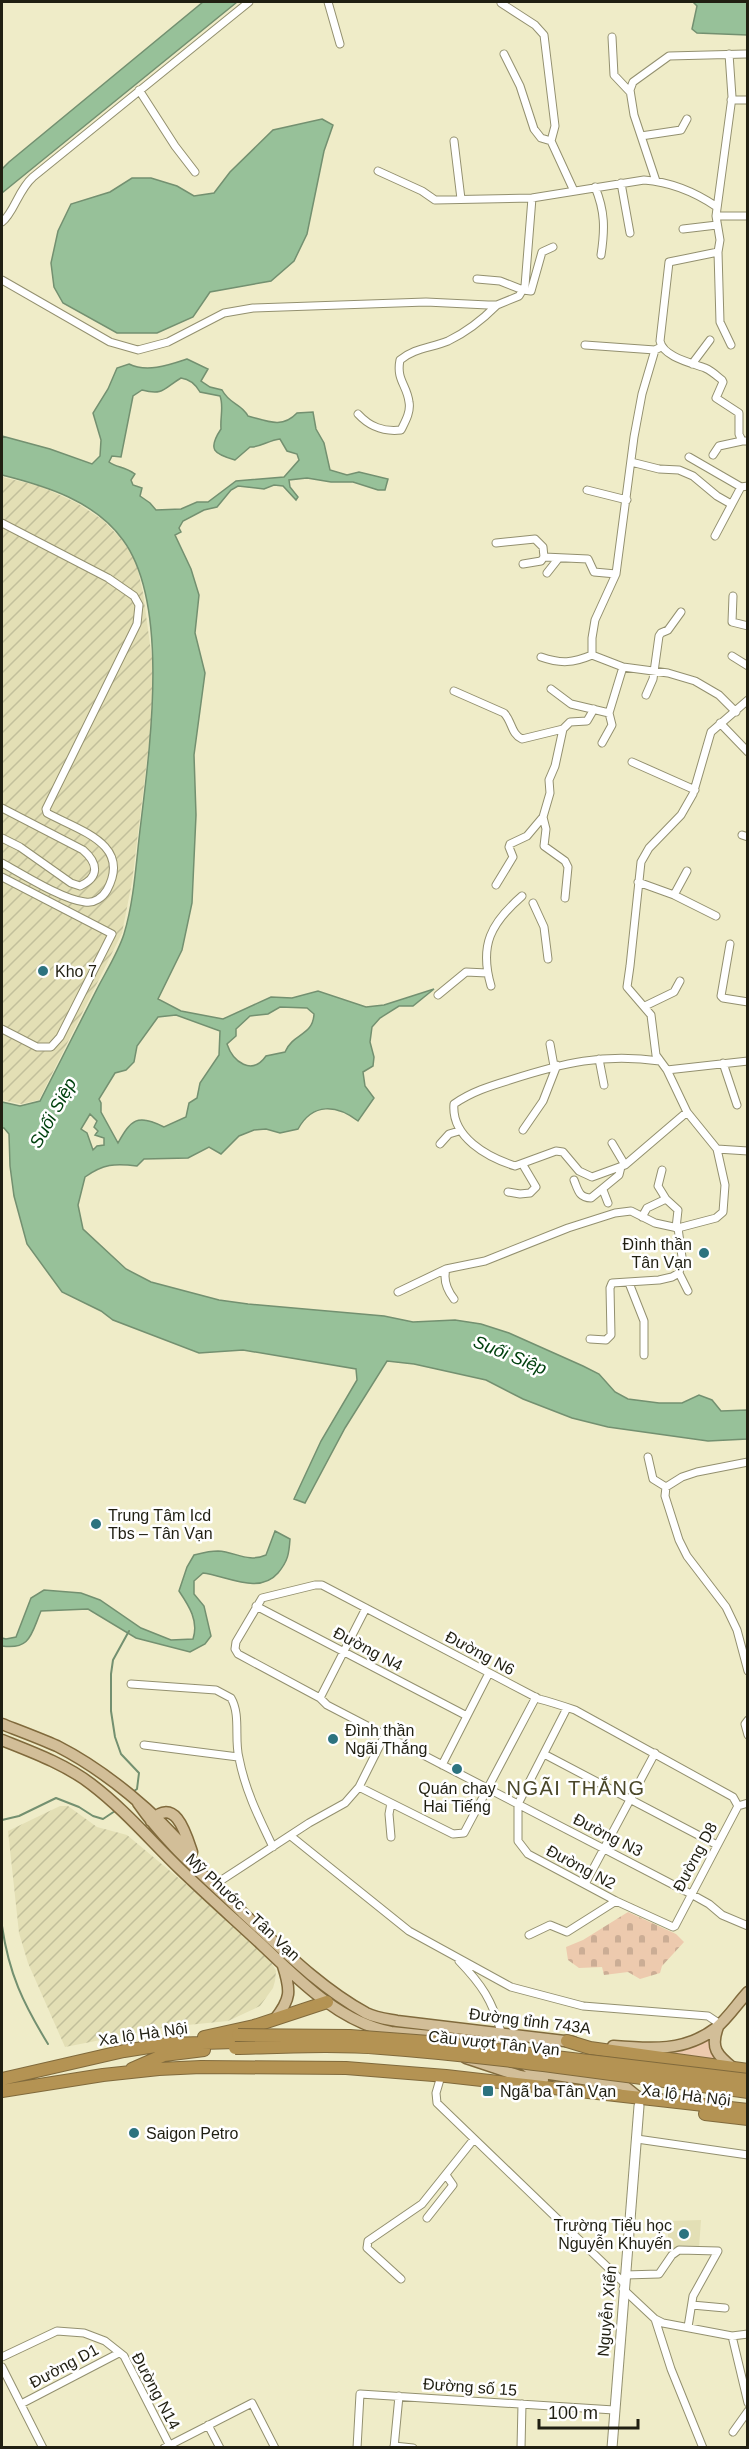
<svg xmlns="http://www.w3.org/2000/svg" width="749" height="2449" font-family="Arial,sans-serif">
  <defs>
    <pattern id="industrial-furrows" width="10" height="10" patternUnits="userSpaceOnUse" patternTransform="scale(1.5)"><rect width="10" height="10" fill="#e3dfb5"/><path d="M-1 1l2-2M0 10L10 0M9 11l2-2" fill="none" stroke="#c2bf9b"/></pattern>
    <pattern id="cemetery-stones" width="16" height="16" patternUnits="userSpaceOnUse" patternTransform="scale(1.5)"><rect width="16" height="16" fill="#edcaae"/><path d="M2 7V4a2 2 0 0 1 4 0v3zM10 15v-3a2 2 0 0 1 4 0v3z" fill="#cbad95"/></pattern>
  </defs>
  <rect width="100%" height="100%" fill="#efecc8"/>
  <!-- built -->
  <path fill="#e3dfb5" d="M701,2220l-2,28h-31v-27z"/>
  <!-- industrial -->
  <path fill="url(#industrial-furrows)" d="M2,477l38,9 37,17 26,17 19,20 14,21 7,32 10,73 -2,62 -19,154 -10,51 -83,167 -18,4 -19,-4z
    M60,1806h8l29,21 30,8 67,56 76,69 6,11 -1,10 -2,7 -13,18 -32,15 -61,6 -102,20 -37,-84 -9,-30 -11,-102z"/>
  <!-- grass -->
  <path fill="#edcaae" d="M711,2039c-2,10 2,16 9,23l-60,-7 18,-3z"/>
  <!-- cemetery -->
  <path fill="url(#cemetery-stones)" d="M628,1912l48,22 8,8 -22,24 -2,7 -20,6 -12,-7 -24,3 -2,-8 -23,1 -11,-8 -2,-13 17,-7z"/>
  <!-- water -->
  <path fill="#97c199" stroke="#739070" stroke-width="1.5" fill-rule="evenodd" d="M203,2h34l-235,191v-24l7,-7z
    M693,2h54v33l-50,-2 -5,-4 5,-23z
    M322,119l11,6 -9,26 -17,83 -13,27 -23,20 -61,11 -17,25 -36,16h-40l-54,-30 -9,-16 -3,-24 7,-32 13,-27 39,-12 22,-14h19l26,8 17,10 20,-3 16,-21 43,-42z
    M187,359l21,10 -7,12 9,6 12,3c8,15 19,13 26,26 19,5 34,13 49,-3l16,-1 3,17 8,14 6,27 17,5 12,-3 29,7 -3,11h-7l-25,-8h-22l-24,-4 -18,2 1,7 8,10 -2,3 -13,-14 -9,-1 -10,4 -26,-3 -7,4 -14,17 -13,3 -21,11 -4,7 2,4 -6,3 16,34 8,26 -4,38 10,40 -11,82 2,60 -4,88 -10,47 -24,49 23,12 42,8 48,-22 21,1 26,-7 48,16 18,-2 50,-16 -21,17h-14l-19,12 -8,9 -2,15 4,15 -1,9 -10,6 2,14 9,12 -16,23c-21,-16 -45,-19 -60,8l-18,4 -14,-4 -12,1 -15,6 -18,18 -12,-7 -21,11 -44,1 -7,7c-22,-3 -34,-2 -52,11l-7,28 5,24 43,40 25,13 68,18 29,4 136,12 29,6 42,-2 26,4 28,9 74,33 16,8 16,18 13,7 31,4h23l17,-8 13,5 9,11 26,-1v29l-39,2 -100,-14 -36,-9 -49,-19 -37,-19 -72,-16 -27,-3 -42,67 -40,75 -11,-4 27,-58 36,-61 -1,-11 -113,-19 -44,3 -86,-33 -12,-9 -39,-19 -35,-48 -13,-48 -4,-30 -1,-32 -5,-6h-2v-26l18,4 20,-5c19,-37 37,-73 56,-110 9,-18 22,-38 28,-57 10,-33 12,-70 16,-104 9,-76 31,-225 -17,-290 -28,-39 -77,-54 -121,-65v-39l48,13 42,15 8,-8 1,-16 -8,-27 15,-24 9,-21 12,-4c18,9 40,1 58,-5zM181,378c8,1 15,7 19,14l20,4c4,10 0,21 1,33 -14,21 -7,25 14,31l15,-13c9,1 19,-7 30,-8l7,12 10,3 2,6 -15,17 -48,4 -28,21h-11l-16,7 -25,1 -6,-7 -10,-7 2,-8 -9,-3 -2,-5 4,-6c-11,-8 -18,-6 -26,-12l3,-6 9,1 12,-61 9,-6c22,6 22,-2 39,-12zM280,1007l27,1 7,6c-1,22 -21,19 -29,38l-19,4c-14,20 -33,6 -39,-12l9,-8v-7l14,-13 18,-2zM176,1015l44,16 -1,24 -19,28 -3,15 -8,5 -3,14 -22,10c-27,-14 -33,-7 -46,16l-17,-31v-9l-2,-4 16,-26 11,-3 8,-8 3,-16 21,-29zM90,1114l7,7 -3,6 4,4 -3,4 9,3v7l-7,1 -4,4 -6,-17 -6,-4z
    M275,1531l15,8c-1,15 -2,22 -12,34 -19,22 -51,3 -75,0l-9,8v13l10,12 7,30 -6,8 -15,8 -54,-14 -48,-29 -47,2c-10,23 -10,39 -39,35v-8l4,1 10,-2 15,-39 13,-8 37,3 19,7 41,28 30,12 22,-1c6,-18 -4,-33 -14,-48l8,-24 7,-12c8,-2 15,-4 24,-4 18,1 30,12 48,4z"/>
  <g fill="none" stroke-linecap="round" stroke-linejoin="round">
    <!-- stream -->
    <path stroke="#739070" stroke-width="2" d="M129,1631l-16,29 -2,14v37l4,26 6,17 18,19 -2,16 -3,2
      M2,1820l17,-4 37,-18 23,9 14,9 10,3 12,-8
      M2,1926c7,48 21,77 46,118"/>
    <defs>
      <path id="street" d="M328,2l12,42
        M501,3l34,22 9,10 11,91 -4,15 23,50
        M612,37l2,38 16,17
        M504,54l16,32 14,43 7,9 10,3
        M729,54l3,43 -16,119 4,24 -2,12 -49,10 -9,79c3,16 32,22 45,27 7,3 12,8 17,12l1,2 -7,16 23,15v21l3,7h6
        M139,90l36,56 20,26
        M731,100h17
        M641,136l40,-6 6,-11
        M454,141l7,58
        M378,171l44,20 13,9 97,-2 112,-18c27,2 51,12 73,27
        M656,181l-22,-66 -4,-25 3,-8 36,-26 77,-2
        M621,183l9,50
        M595,187c10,24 10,42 6,68
        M716,216h32
        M2,222c12,-9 16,-32 31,-45l216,-175
        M683,229l34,-4
        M718,252l2,70 11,23
        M477,279l23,2 23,9 8,1 11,-39 11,-5
        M2,280l108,62 28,8 30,-8 56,-29 29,-5 173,-6 62,3h9l22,-9 6,-10 7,-88
        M585,345l70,5 4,-2
        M692,364l18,-24
        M358,414c12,13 25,18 43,16 4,-8 10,-18 8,-28 -2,-17 -13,-22 -9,-42 14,-12 31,-12 48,-19 19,-9 34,-21 49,-36
        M713,455l6,-9 23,-5
        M689,457l52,30
        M631,462l28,7 20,1 14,6 24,20 14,8
        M587,490l40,10
        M2,523l106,55 26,18 5,9 -2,19 -91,185 1,4c33,18 85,31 60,77 -4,7 -13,14 -22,12 -22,-2 -63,-28 -83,-39
        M715,536l26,-49 7,-1
        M496,543l39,-4 8,8 1,10 44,2 6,13 22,2
        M523,564l18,-3 3,-4
        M547,573l11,-14
        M733,596l-1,26 16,4
        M592,655v-17l3,-18 21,-46 18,-137 8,-43 13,-44
        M732,656l16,10
        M541,657c20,7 32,6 51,-2l31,12 45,6 27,8 24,14 17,17
        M551,689l20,15 38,9
        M454,691l50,22c8,8 7,21 18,26l41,-10
        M646,695l7,-16 6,-43 2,-3 7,-3 13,-18
        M720,723l28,29
        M602,743l10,-18 -3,-12 14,-46
        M632,762l63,28
        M2,808l81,42c15,13 17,27 -3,36l-9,-3 -51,-36 -18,-9
        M543,817l3,12 -2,17 21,15 3,6 -3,31
        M742,835l6,2
        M2,877l110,57 -52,103 -9,10h-14l-35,-18
        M638,882l36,13 42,21
        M496,885l17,-28 -4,-10 1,-3 17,-8 16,-19 7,-24 -1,-13 6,-14 8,-37 7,-7 17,-1 7,-12
        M674,895l13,-24
        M533,903l11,24 4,32
        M730,944l-9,52 2,2 25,4
        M491,986c-12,-41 0,-63 31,-90
        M438,995l28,-23 21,1
        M645,1006l29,-14 6,-11
        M550,1044l4,22
        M599,1059l5,26
        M660,1061c-57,-8 -97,2 -150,19 -20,6 -39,12 -56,24 -3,33 33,53 61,62l41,-15 7,1 16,19 13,6 33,-12 62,-53
        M723,1063l14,42
        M667,1070l81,-9
        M523,1130l20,-29 14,-36
        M612,1143l13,22
        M440,1144l9,-10 10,-3
        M717,1149l31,2
        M662,1170l-4,16 8,13 12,11 -2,18
        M574,1180c4,10 5,18 17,18l28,-23 2,-8
        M603,1190l5,13
        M508,1192l12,2 10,-1 6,-6 -13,-22
        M642,1217l5,-9 19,-9
        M446,1269c-3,11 1,21 8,30
        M679,1273l9,18
        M629,1283l15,38v34
        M398,1292l48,-23 39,-8 83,-33 47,-15 16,-2 24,12 23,5 38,-10 7,-6 2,-27 -8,-36 -30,-37 -20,-42 -11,-15 -5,-40 -24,-28 3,-21 11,-104 8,-14 32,-33 12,-21 18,-62 37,-32
        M590,1339l16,1 5,-5 -1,-47 2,-5 47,-3 13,-3 7,-4 3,-16 -4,-29
        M648,1457l5,22 13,8
        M748,1462l-51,10 -15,5 -16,10 -1,9 14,44 8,16 39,51 11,23 11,41
        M256,1606l211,110
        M131,1684l85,6 15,8c10,17 3,41 8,60 6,32 20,60 34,89
        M320,1698l46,-90
        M567,1708l-49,96v37l10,13 88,47 57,26 2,-1 63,-120 -5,-9 -158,-87c-12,-4 -24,-8 -36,-11l-217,-114h-7l-53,13 -26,44 -1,7 3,5 82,44 7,7c122,63 243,126 364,189l18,10 13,11 26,11
        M748,1720l-3,4 3,11
        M144,1745l94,12
        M544,1754l173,91
        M442,1765l47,-92
        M359,1787l94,47 11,-1 72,-136
        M738,1806l10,-3
        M292,1837l117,94 102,56 72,19 125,10 12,8
        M391,1837l-2,-23 2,-11
        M585,1884l70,-131
        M214,1885l95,-62 36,-20 14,-16 26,-52
        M529,1935l21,-10 17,7 49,-31
        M459,1961c23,24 33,39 42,71
        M441,2076l-5,17 1,10 187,180
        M637,2139l111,16
        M427,2218l26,-33 -7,-10
        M625,2275l34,-1 13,-19 7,-5 39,1 -25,45 -5,31
        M401,2279l-34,-31 1,-7 54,-37 52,-65
        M623,2289l32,30 16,50 32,79
        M692,2305l33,3
        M655,2319l8,4 69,13 16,-2
        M732,2336l16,67
        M2,2357l55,-26 27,2 21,8 19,15 47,92
        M2,2367l41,81
        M21,2404l98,-51
        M208,2425l12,23
        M733,2432l15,-21
        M394,2446l19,2
        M164,2448l88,-45 23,45
        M357,2448l3,-54 254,16
        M394,2448l5,-52
        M521,2448l1,-44"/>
      <path id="secondary" d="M612,2448l27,-342"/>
      <path id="primary" d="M2,1724c18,7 37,14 55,22 49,25 99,67 134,109
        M2,1740c30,12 63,24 89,44 33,25 60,57 89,85 27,26 54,50 81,75 37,35 78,78 130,88l107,11c15,8 23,22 38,29l87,13 16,13
        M138,1803c29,42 68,74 104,109 39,36 77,75 124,101 10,5 20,6 31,8l176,21
        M151,1821c24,-26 35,13 41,31
        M275,2019c16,-20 16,-28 8,-53
        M718,2027c-8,21 -1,28 15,41
        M613,2046c37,3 72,6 103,-18 12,-10 21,-24 32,-36
        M466,2058l54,18 23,4"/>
      <path id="highway" d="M204,2037l50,-11 73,-24
        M567,2041l23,7 158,22
        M132,2069l32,-14 40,-5
        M2,2079l122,-28 44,-7 68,-2
        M2,2091l101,-16 56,-6 42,-2 145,1 100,8 302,34
        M705,2114l43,5"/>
    </defs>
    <!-- street casing -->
    <use href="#street" stroke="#93906f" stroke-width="9"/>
    <!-- secondary casing -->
    <use href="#secondary" stroke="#93906f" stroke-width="11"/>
    <!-- primary casing -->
    <use href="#primary" stroke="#806a3c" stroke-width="13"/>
    <!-- highway casing -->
    <use href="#highway" stroke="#806a3c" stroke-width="14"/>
    <!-- street -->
    <use href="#street" stroke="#fff" stroke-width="7"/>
    <!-- secondary -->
    <use href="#secondary" stroke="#fff" stroke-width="9"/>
    <!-- primary -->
    <use href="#primary" stroke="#d2be98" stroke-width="10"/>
    <!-- highway -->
    <use href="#highway" stroke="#b49353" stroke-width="12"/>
    <defs>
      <path id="highway-bridge" d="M238,2035l112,1 79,6 319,38
        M235,2048c49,-1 98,-4 146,0 123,9 244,29 367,44"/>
    </defs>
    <!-- highway-bridge casing -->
    <use href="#highway-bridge" stroke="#806a3c" stroke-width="14" stroke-linecap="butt"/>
    <!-- highway-bridge -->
    <use href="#highway-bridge" stroke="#b49353" stroke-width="12"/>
  </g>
  <!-- markers -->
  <g fill="#2c737f" stroke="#fff" stroke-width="2">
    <circle cx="43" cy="971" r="6"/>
    <circle cx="704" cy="1253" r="6"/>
    <circle cx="96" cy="1524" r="6"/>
    <circle cx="333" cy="1739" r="6"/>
    <circle cx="457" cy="1769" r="6"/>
    <rect x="482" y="2085" width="12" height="12" rx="3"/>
    <circle cx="134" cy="2133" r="6"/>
    <circle cx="684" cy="2234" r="6"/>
  </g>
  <g text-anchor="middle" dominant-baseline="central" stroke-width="5" stroke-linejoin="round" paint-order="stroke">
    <!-- poi labels -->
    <g font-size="16" fill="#201f12" stroke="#fff" text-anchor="start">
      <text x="55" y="971">Kho 7</text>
      <text x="692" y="1244" text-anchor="end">Đình thần<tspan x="692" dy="18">Tân Vạn</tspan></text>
      <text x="108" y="1515">Trung Tâm Icd<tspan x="108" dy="18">Tbs – Tân Vạn</tspan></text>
      <text x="345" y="1730">Đình thần<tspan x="345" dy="18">Ngãi Thắng</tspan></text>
      <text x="457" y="1788" text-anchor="middle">Quán chay<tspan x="457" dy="18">Hai Tiếng</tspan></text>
      <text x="500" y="2091">Ngã ba Tân Vạn</text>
      <text x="146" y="2133">Saigon Petro</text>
      <text x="672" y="2225" text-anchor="end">Trường Tiểu học<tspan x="672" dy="18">Nguyễn Khuyến</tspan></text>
    </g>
    <!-- street labels -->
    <g font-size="16" fill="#201f12" stroke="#fff">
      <text transform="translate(368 1649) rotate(28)">Đường N4</text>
      <text transform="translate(480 1653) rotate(28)">Đường N6</text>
      <text transform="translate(608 1835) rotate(27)">Đường N3</text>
      <text transform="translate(695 1857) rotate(-62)">Đường D8</text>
      <text transform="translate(581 1867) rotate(28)">Đường N2</text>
      <text transform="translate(243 1907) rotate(43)">Mỹ Phước - Tân Vạn</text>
      <text transform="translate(530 2021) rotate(7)">Đường tỉnh 743A</text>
      <text transform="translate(143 2034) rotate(-8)">Xa lộ Hà Nội</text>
      <text transform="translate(494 2043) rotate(6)">Cầu vượt Tân Vạn</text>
      <text transform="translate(686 2095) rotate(7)">Xa lộ Hà Nội</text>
      <text transform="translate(607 2311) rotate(-85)">Nguyễn Xiển</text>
      <text transform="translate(64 2366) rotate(-28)">Đường D1</text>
      <text transform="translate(470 2387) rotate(4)">Đường số 15</text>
      <text transform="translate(156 2391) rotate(62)">Đường N14</text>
    </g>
    <!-- water labels -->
    <g font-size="18" font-style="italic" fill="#00410e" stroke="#fff">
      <text transform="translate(53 1113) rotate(-61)">Suối Siệp</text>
      <text transform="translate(510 1355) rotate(22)">Suối Siệp</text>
    </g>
    <!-- quarter labels -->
    <g font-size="20" letter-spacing="1.5" fill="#4a4729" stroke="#fff">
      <text x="576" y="1788">NGÃI THẮNG</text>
    </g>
  </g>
  <!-- border -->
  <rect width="749" height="2449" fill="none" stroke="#201f12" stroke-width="6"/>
  <!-- scale -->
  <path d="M539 2419v9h99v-9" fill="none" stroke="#201f12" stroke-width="3"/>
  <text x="548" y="2419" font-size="18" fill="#201f12" stroke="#ffffff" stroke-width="4.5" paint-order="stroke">100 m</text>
</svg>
